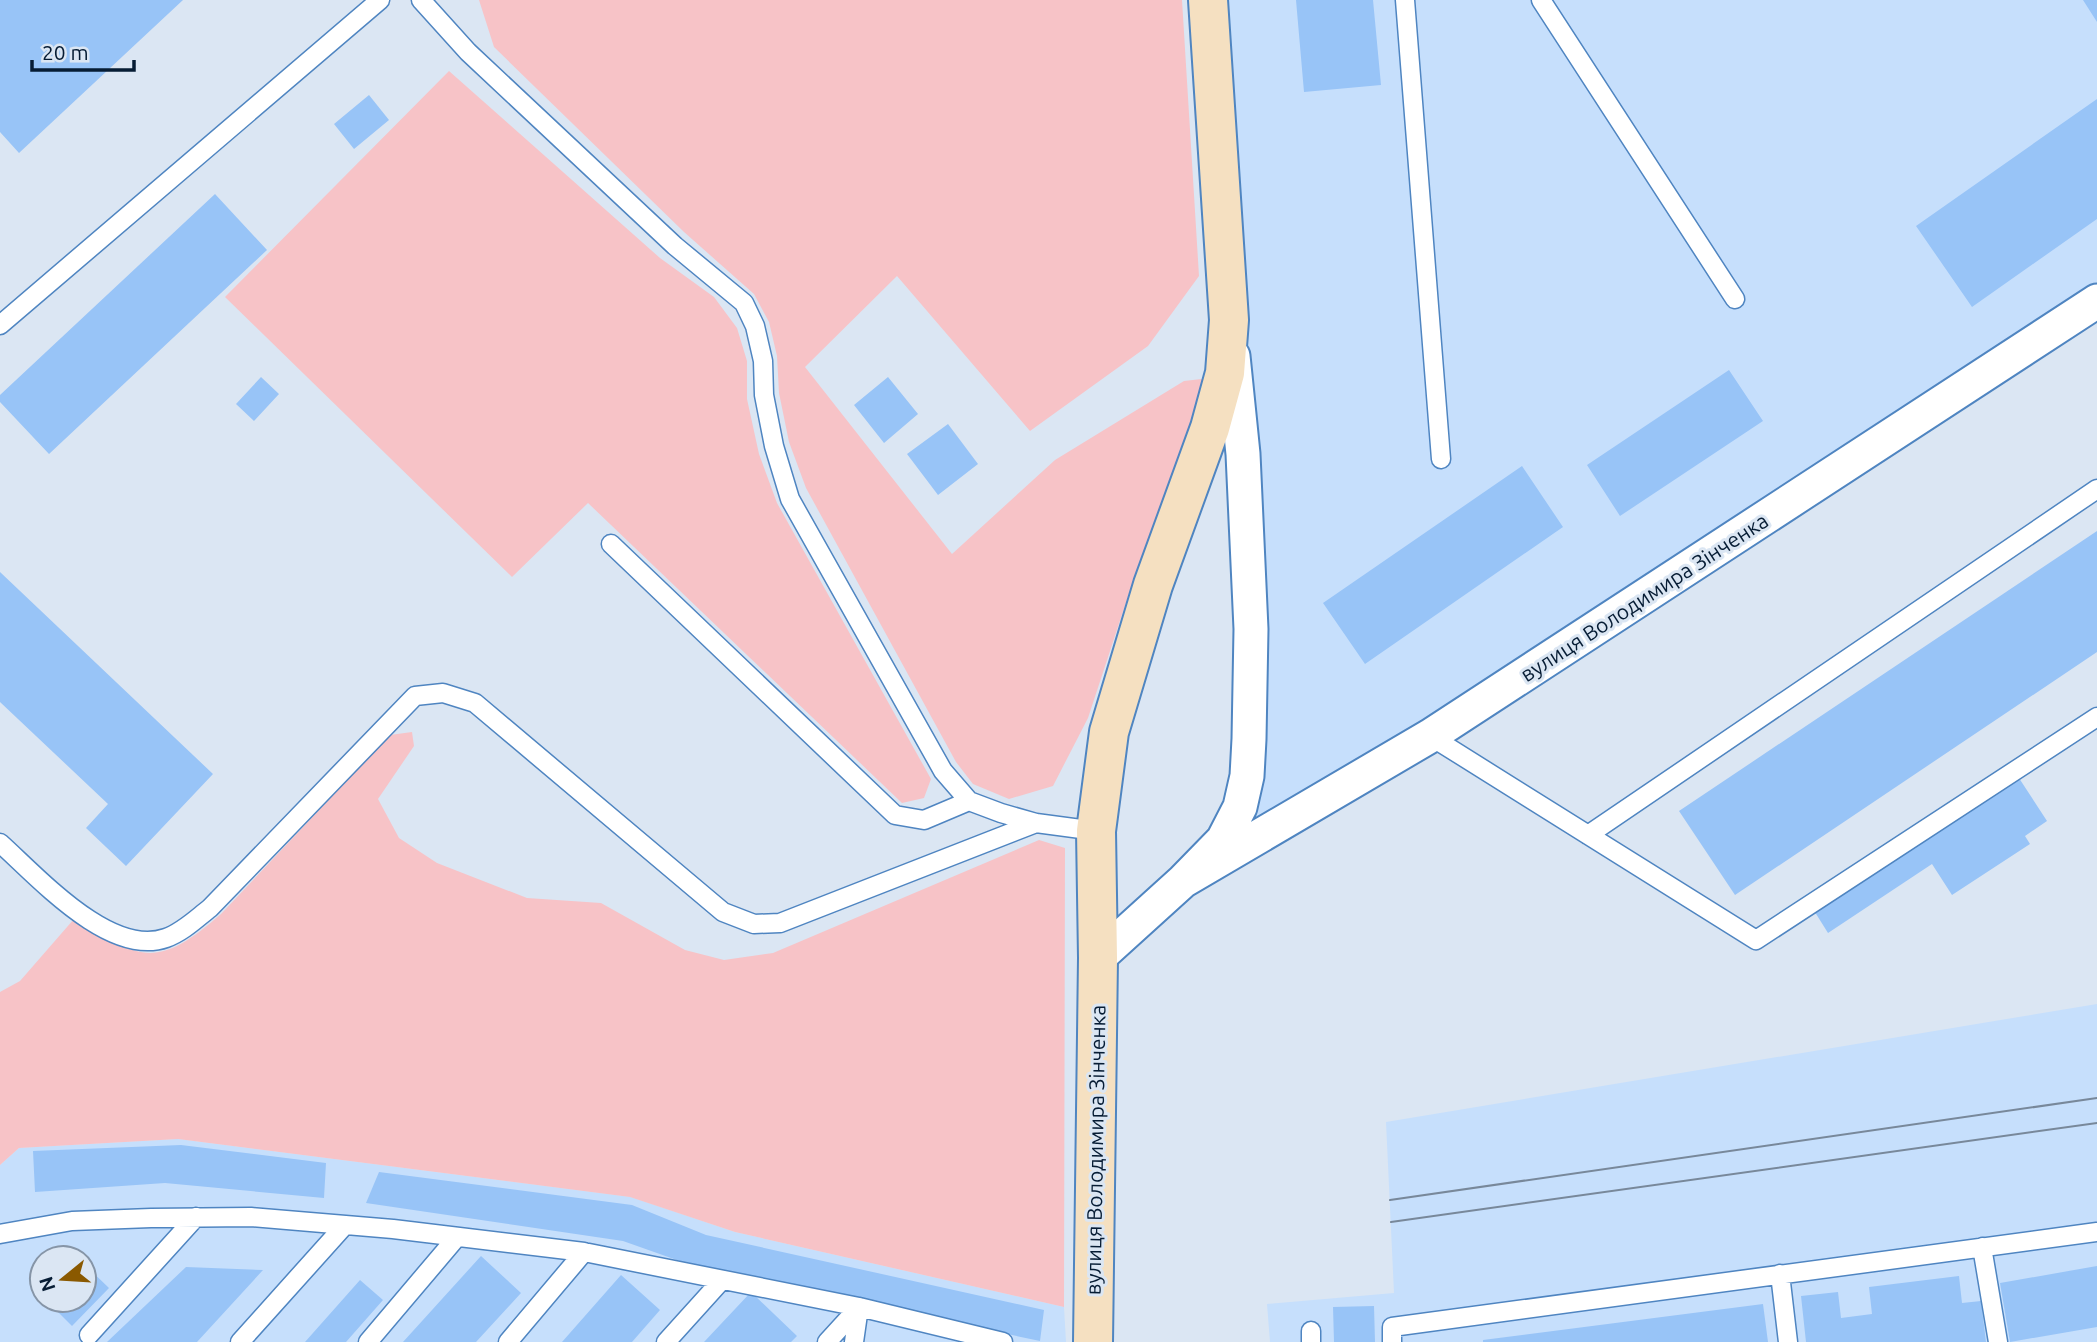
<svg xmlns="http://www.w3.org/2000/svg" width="2097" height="1342" font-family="Ubuntu,sans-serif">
  <rect width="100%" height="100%" fill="#dbe6f3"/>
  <!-- built -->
  <path fill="#c6dffc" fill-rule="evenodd" d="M1208,0h889v288l-667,448 -207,104 24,-64z
    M2097,1004v338h-827l-3,-38 127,-11 -8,-171z
    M178,1139l453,58 104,35 329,75 2,35h-1066v-177l19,-17zM42,1258h42v42h-42z"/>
  <!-- green -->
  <path fill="#f7c3c7" d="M479,0h703l17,276 -51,70 -118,85 -133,-155 -92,91 147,187 103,-94 129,-79 26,-3 -75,197 -47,143 -35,68 -44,13 -36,-15 -17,-22 -150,-274 -17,-46 -10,-49 -2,-37 -8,-34 -15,-28 -70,-62 -190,-185z
    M449,71l211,187 54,39 23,31 10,33v38l12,55 18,49 154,276 -7,19 -22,5 -314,-300 -76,74 -287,-280z
    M412,732l2,14 -36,53 21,39 38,25 90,35 74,5 84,47 39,10 49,-7 266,-113 26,8 -1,459 -329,-75 -105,-35 -452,-58 -159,9 -19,17v-173l20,-11 54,-62c68,43 85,49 147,-5l169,-179z"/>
  <!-- building -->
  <path fill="#98c4f7" d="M0,0h183l-164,153 -19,-21z
    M1296,0h77l8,85 -77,7z
    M2083,0h14v22z
    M369,95l20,25 -35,29 -20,-25z
    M2097,99v120l-125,88 -56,-81z
    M215,194l52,56 -218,204 -49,-52v-7z
    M1729,370l34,51 -143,95 -33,-51z
    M261,377l18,17 -25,27 -18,-17z
    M888,377l30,37 -34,29 -30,-38z
    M948,424l30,40 -40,31 -31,-41z
    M1522,466l41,61 -198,137 -42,-61z
    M2097,531v121l-362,243 -56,-84z
    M0,572l213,202 -87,92 -40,-38 22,-24 -108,-102z
    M2017,775l30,46 -22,15 5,8 -78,51 -20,-31 -104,69 -15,-24z
    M181,1145l145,18 -2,35 -159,-15 -130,9 -2,-41z
    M379,1172l253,33 74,30 338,75 -4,31 -335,-71 -82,-29 -257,-38z
    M481,1256l40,37 -45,49h-73z
    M84,1264l25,24 -37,38 -26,-26h38z
    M2097,1266v61l-87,15 -10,-59z
    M186,1267l77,3 -66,72h-90z
    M621,1275l39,35 -28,32h-70z
    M1959,1276l3,27 19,-2 5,41h-180l-5,-46 37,-4 3,26 31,-4 -3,-27z
    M360,1280l23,20 -37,42h-41z
    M751,1292l46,44 -6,6h-87z
    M1763,1304l5,38h-285v-2z
    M1374,1306l1,36h-41l-1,-35z"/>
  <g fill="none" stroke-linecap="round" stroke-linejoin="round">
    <defs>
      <path id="service" d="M421,0l47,52 207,194 69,57 11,23 8,35 1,34 10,51 16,53 153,272 26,30 32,12 35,10
        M1405,0l36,459
        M1541,0l194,299
        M0,325l380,-325
        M611,544l284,271 29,5 45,-19
        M1430,736l326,204 341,-223
        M1588,835l509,-346
        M0,843c38,34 110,115 166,95 17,-6 31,-20 44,-30l205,-212 28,-3 32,10 248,209 31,12 26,-1 256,-100 60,8
        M0,1234l72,-13 79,-3 100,-1 142,12 191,23 275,55 144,35
        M1982,1247l16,95
        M1780,1274l8,68
        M1311,1331v11
        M89,1335l107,-118
        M240,1342l105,-117
        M368,1342l89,-105
        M508,1342l76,-90
        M666,1342l56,-62
        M827,1342l32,-35
        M854,1342l5,-35
        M1392,1342v-15l705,-95"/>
      <path id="minor" d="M1183,881l247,-145 667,-435
        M1098,958l85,-77 40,-41 17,-33 7,-31 2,-37 2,-110 -8,-175 -10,-98"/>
      <path id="secondary" d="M1093,1342l5,-384 -2,-127 13,-99 44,-147 57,-157 15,-55 4,-53 -21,-320"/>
    </defs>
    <!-- service casing -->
    <use href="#service" stroke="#4f85c1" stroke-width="21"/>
    <!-- minor casing -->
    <use href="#minor" stroke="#4f85c1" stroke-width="37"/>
    <!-- secondary casing -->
    <use href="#secondary" stroke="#4f85c1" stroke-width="42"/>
    <!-- service -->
    <use href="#service" stroke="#fff" stroke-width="18"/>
    <!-- minor -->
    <use href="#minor" stroke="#fff" stroke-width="33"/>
    <!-- secondary -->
    <use href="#secondary" stroke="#f5e0c1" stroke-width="38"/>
    <!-- tram -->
    <path stroke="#78889a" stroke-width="2" d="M1390,1200l707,-102
      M1391,1222l706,-99"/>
  </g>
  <g text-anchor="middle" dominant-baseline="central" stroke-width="6" stroke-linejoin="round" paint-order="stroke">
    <!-- street labels -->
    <g font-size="21" fill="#061c34" stroke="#dbe6f3">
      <text transform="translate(1644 597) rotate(-33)">вулиця Володимира Зінченка</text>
      <text transform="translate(1095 1150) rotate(-89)">вулиця Володимира Зінченка</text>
    </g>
  </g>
  <!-- north arrow -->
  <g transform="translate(63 1279) rotate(252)"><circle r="33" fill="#dbe6f3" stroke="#8695a7" stroke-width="2"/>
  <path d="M0-5L12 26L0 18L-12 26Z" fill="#8a5900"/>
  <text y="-10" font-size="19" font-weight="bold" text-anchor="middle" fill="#061c34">N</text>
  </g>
  <!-- scale -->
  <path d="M32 60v10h102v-10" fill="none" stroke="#061c34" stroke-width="3.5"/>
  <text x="42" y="60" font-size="21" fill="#061c34" stroke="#dbe6f3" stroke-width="5" paint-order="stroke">20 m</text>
</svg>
